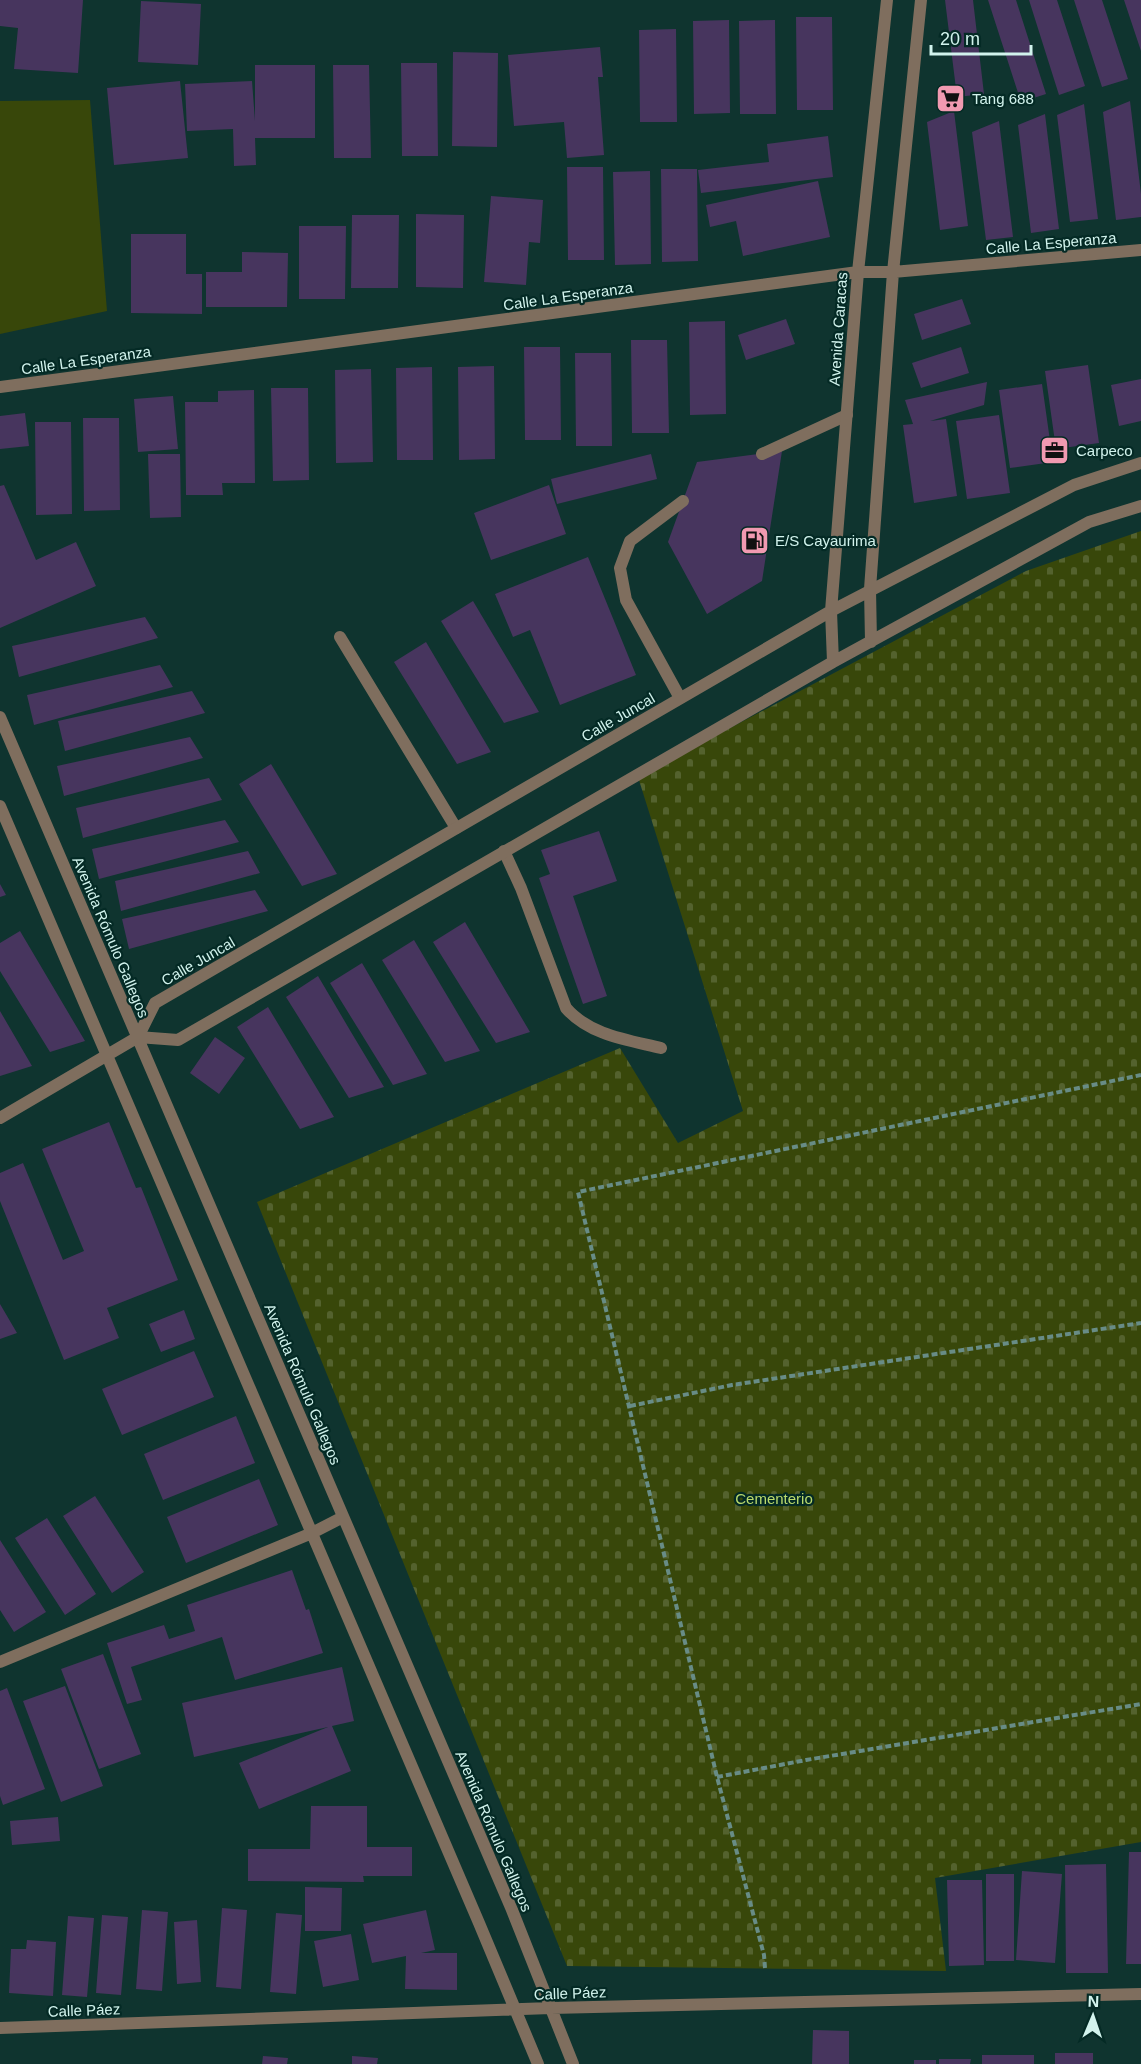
<svg xmlns="http://www.w3.org/2000/svg" width="1141" height="2064" font-family="Arial,sans-serif">
  <defs>
    <pattern id="cemetery-stones" width="16" height="16" patternUnits="userSpaceOnUse" patternTransform="scale(1.5)"><rect width="16" height="16" fill="#38470a"/><path d="M2 7V4a2 2 0 0 1 4 0v3zM10 15v-3a2 2 0 0 1 4 0v3z" fill="#54622e"/></pattern>
  </defs>
  <rect width="100%" height="100%" fill="#0f342f"/>
  <!-- cemetery -->
  <path fill="url(#cemetery-stones)" d="M1141,531v1311l-206,36 11,93 -379,-5 -310,-764 363,-154 58,95 65,-32 -105,-334 388,-206z"/>
  <!-- garden -->
  <path fill="#38470a" d="M90,100l17,211 -107,23v-233z"/>
  <!-- building -->
  <path fill="#47355e" d="M0,0h83l-5,73 -64,-4 4,-41 -18,-2z
    M945,0h28l11,94 -27,3z
    M988,0h28l30,94 -25,8z
    M1029,0h28l28,86 -26,9z
    M1074,0h28l26,79 -26,8z
    M1124,0h17v51z
    M141,1l60,3 -3,61 -60,-3z
    M796,17h36l1,93h-36z
    M729,20l1,93 -36,1 -1,-93z
    M775,20l1,94h-36l-1,-93z
    M676,29l1,93h-37l-1,-92z
    M600,47l3,30h-5l6,78 -37,3 -3,-36 -50,4 -6,-71z
    M453,52l45,1 -1,94 -45,-1z
    M401,63h36l1,93h-36z
    M255,65h60v73h-60l1,27 -22,1 -1,-37 -46,2 -2,-47 67,-3 3,40z
    M333,65h36l2,93h-37z
    M180,81l8,77 -74,7 -7,-77z
    M1130,101l11,93v23l-25,3 -13,-108z
    M1084,104l14,115 -28,3 -13,-107z
    M954,111l14,115 -28,4 -13,-108z
    M1045,114l14,115 -28,4 -13,-108z
    M999,121l14,116 -27,3 -14,-108z
    M828,136l5,41 -132,16 -3,-23 71,-8 -2,-18z
    M567,167h36l1,93h-36z
    M661,169h36l1,92 -36,1z
    M650,171l1,93 -36,1 -2,-93z
    M818,181l12,56 -87,19 -7,-35 -26,6 -4,-22z
    M491,196l52,4 -3,43 -11,-1 -3,43 -42,-3z
    M416,214l48,1 -1,73 -47,-1z
    M352,215h47l-1,73h-47z
    M299,226h47l-1,73h-46z
    M131,234h55v40h16v40l-71,-1z
    M242,252l46,1 -1,54h-81v-35h36z
    M962,299l9,25 -49,16 -8,-26z
    M786,319l9,25 -49,16 -8,-25z
    M725,321l1,93 -36,1 -1,-93z
    M631,340h36l2,93h-37z
    M524,347h36l1,93h-36z
    M961,347l8,26 -48,15 -9,-25z
    M575,353h36l1,93h-36z
    M1088,365l11,78 -43,6 -11,-78z
    M494,366l1,93 -36,1 -1,-93z
    M432,367l1,93h-36l-1,-92z
    M371,369l2,93 -37,1 -1,-93z
    M1141,379v42l-22,5 -8,-41z
    M987,382l-3,23 -54,16 16,-2 11,77 -43,7 -11,-78 10,-1 -8,-24z
    M1042,384l11,78 -43,6 -11,-78z
    M271,388h37l1,92 -36,1z
    M254,390l1,93h-33l1,12h-37l-1,-93h33v-11z
    M173,396l5,53 -40,3 -4,-53z
    M25,413l4,33 -29,3v-33z
    M999,415l11,78 -43,6 -11,-78z
    M83,418h36l1,92 -36,1z
    M35,422h36l1,92 -36,1z
    M782,451l-20,130 -55,33 -39,-72 29,-80z
    M148,454h32l1,63 -31,1z
    M651,454l6,25 -100,25 -6,-25z
    M4,485l32,75 40,-18 20,44 -96,42v-142z
    M549,485l17,49 -75,26 -17,-47z
    M588,557l48,118 -76,30 -30,-75 -17,7 -18,-43z
    M473,601l66,111 -35,11 -63,-102z
    M145,617l13,21 -139,39 -7,-31z
    M426,642l65,110 -34,12 -63,-102z
    M160,665l13,22 -139,38 -7,-30z
    M192,691l13,22 -140,38 -7,-30z
    M190,737l13,21 -139,38 -7,-30z
    M271,764l66,110 -35,12 -63,-102z
    M209,778l13,22 -139,38 -7,-30z
    M225,820l14,22 -140,37 -7,-30z
    M599,831l18,50 -44,15 34,100 -24,8 -44,-126 11,-4 -9,-24z
    M248,851l12,22 -139,38 -6,-30z
    M0,884l6,11 -6,2z
    M255,890l13,21 -139,38 -7,-30z
    M465,922l65,110 -34,11 -63,-101z
    M20,931l65,110 -35,11 -50,-81v-28z
    M414,940l66,111 -35,11 -63,-102z
    M362,963l65,111 -34,11 -63,-102z
    M318,976l33,56 33,55 -35,11 -63,-101z
    M268,1007l66,110 -34,12 -63,-102z
    M0,1011l32,55 -32,10z
    M215,1037l30,21 -26,36 -29,-21z
    M109,1122l27,66 5,-1 37,93 -71,28 12,30 -55,22 -64,-159v-28l23,-10 40,97 21,-9 -42,-102z
    M0,1304l17,29 -17,6z
    M184,1310l11,29 -34,13 -12,-28z
    M194,1351l20,46 -92,38 -20,-46z
    M236,1416l19,47 -92,37 -19,-46z
    M259,1479l19,46 -92,38 -19,-46z
    M95,1496l49,76 -32,21 -49,-77z
    M47,1518l49,76 -31,21 -50,-77z
    M0,1540l46,72 -32,20 -14,-22z
    M292,1570l14,40 3,-1 14,44 -88,27 -13,-43 -91,30 11,33 -15,4 -20,-61 57,-18 5,14 26,-8 -8,-26z
    M103,1654l38,100 -42,15 -38,-100z
    M342,1667l12,54 -22,5 19,45 -92,38 -20,-46 89,-36 -134,30 -12,-54z
    M65,1686l38,100 -42,16 -38,-101z
    M7,1688l38,101 -42,16 -3,-9v-105z
    M311,1806h56v41h45v29h-49l1,6 -116,-1v-32h62z
    M58,1817l2,24 -48,4 -2,-24z
    M1129,1852h12v112h-15z
    M1106,1864l2,109h-42l-1,-108z
    M1022,1871l40,3 -7,89 -39,-3z
    M986,1874h28v87h-28z
    M947,1880h35l2,85 -35,1z
    M305,1887l37,1 -1,43h-36z
    M222,1908l25,2 -6,79 -25,-2z
    M142,1910l26,2 -6,79 -26,-2z
    M426,1910l9,40 -14,3h36v37l-52,-1 1,-33 -34,7 -9,-39z
    M276,1913l26,2 -6,79 -26,-2z
    M102,1915l26,2 -7,78 -25,-2z
    M68,1916l26,2 -7,79 -25,-2z
    M197,1920l4,62 -24,2 -3,-62z
    M351,1934l8,46 -36,7 -9,-46z
    M27,1940l29,2 -3,54 -44,-3 2,-44h15z
    M813,2030l36,1v33h-37z
    M1055,2053h38v11h-38z
    M982,2055h52v9h-52z
    M263,2056l25,2 -1,6h-25z
    M352,2056l26,2 -1,6h-25z
    M939,2059h32l-1,5h-31z
    M914,2060h22v4h-22z"/>
  <g fill="none" stroke-linecap="round" stroke-linejoin="round">
    <!-- path -->
    <path stroke="#688c86" stroke-width="4" stroke-dasharray="6 3" stroke-linecap="butt" d="M630,1406l102,-21 409,-62
      M717,1777l89,-17 335,-56
      M765,1968l-1,-13 -47,-178 -139,-585 563,-117"/>
    <!-- lane -->
    <path stroke="#7f6e5e" stroke-width="12" d="M762,454l85,-39
      M340,637l116,191
      M680,698l-54,-98 -6,-32 10,-27 53,-40
      M504,851l17,37 45,120c23,27 62,32 95,40"/>
    <!-- street -->
    <path stroke="#7f6e5e" stroke-width="12" d="M0,387l858,-115h35l248,-22
      M871,642l-1,-53 23,-317 28,-272
      M833,662l-2,-51 27,-339 29,-272
      M0,717l512,1193 61,154
      M0,806l479,1117 59,141
      M138,1037l40,3 655,-378 256,-140 52,-16
      M0,1118l138,-81 17,-34 676,-392 243,-126 67,-22
      M0,1662l312,-129 31,-16
      M0,2028l551,-20 590,-14"/>
  </g>
  <!-- icons -->
  <defs>
    <symbol id="supermarket-square" viewBox="-11 -11 22 22"><rect x="-9" y="-9" width="18" height="18" rx="4" fill="#f19ab1" stroke="#042a25"/><path d="M-6-5.5h2.5l.6 2H6L4.5 2H-2.5L-4.4-4H-6ZM-1.5 3.2a1.3 1.3 0 1 0 .1 0ZM3 3.2a1.3 1.3 0 1 0 .1 0Z" fill="#111"/></symbol>
    <symbol id="office-square" viewBox="-11 -11 22 22"><rect x="-9" y="-9" width="18" height="18" rx="4" fill="#f19ab1" stroke="#042a25"/><path d="M-6-3h4V-5.5h4V-3h4V5H-6ZM-1-4.5V-3h2v-1.5ZM-6 0V1H6V0Z" fill="#111"/></symbol>
    <symbol id="fuel-square" viewBox="-11 -11 22 22"><rect x="-9" y="-9" width="18" height="18" rx="4" fill="#f19ab1" stroke="#042a25"/><path d="M-5.5-6h7V0h2V4h1.3V-2.5L3-4.5l.8-.8L6-3V5H2.5V1h-1V6h-7ZM-4.2-4.7v3.2H.2V-4.7Z" fill="#111"/></symbol>
  </defs>
  <g fill-rule="evenodd">
    <use href="#supermarket-square" x="934" y="82" width="33" height="33"/>
    <use href="#office-square" x="1038" y="434" width="33" height="33"/>
    <use href="#fuel-square" x="738" y="524" width="33" height="33"/>
  </g>
  <g text-anchor="middle" dominant-baseline="central" stroke-width="4.5" stroke-linejoin="round" paint-order="stroke">
    <!-- poi labels -->
    <g font-size="15" fill="#d2f3ed" stroke="#042a25" text-anchor="start">
      <text x="972" y="98">Tang 688</text>
      <text x="1076" y="450">Carpeco</text>
      <text x="775" y="540">E/S Cayaurima</text>
    </g>
    <!-- street labels -->
    <g font-size="15" fill="#d2f3ed" stroke="#042a25">
      <text transform="translate(1051 243) rotate(-5)">Calle La Esperanza</text>
      <text transform="translate(568 296) rotate(-8)">Calle La Esperanza</text>
      <text transform="translate(838 329) rotate(-86)">Avenida Caracas</text>
      <text transform="translate(86 360) rotate(-8)">Calle La Esperanza</text>
      <text transform="translate(618 717) rotate(-30)">Calle Juncal</text>
      <text transform="translate(111 937) rotate(67)">Avenida Rómulo Gallegos</text>
      <text transform="translate(198 961) rotate(-30)">Calle Juncal</text>
      <text transform="translate(303 1384) rotate(67)">Avenida Rómulo Gallegos</text>
      <text transform="translate(494 1831) rotate(67)">Avenida Rómulo Gallegos</text>
      <text transform="translate(570 1993) rotate(-2)">Calle Páez</text>
      <text transform="translate(84 2010) rotate(-2)">Calle Páez</text>
    </g>
    <!-- park labels -->
    <g font-size="15" fill="#bada6d" stroke="#042a25">
      <text x="774" y="1498">Cementerio</text>
    </g>
  </g>
  <!-- north arrow -->
  <g transform="translate(1093 2016) rotate(2)" stroke="#042a25" stroke-width="4.5" paint-order="stroke">
  <path d="M0-4.5L10 22L0 15L-10 22Z" fill="#d2f3ed"/>
  <text y="-9" font-size="16" font-weight="bold" text-anchor="middle" fill="#d2f3ed">N</text>
  </g>
  <!-- scale -->
  <path d="M931 45v9h100v-9" fill="none" stroke="#d2f3ed" stroke-width="3"/>
  <text x="940" y="45" font-size="18" fill="#d2f3ed" stroke="#042a25" stroke-width="4.5" paint-order="stroke">20 m</text>
</svg>
